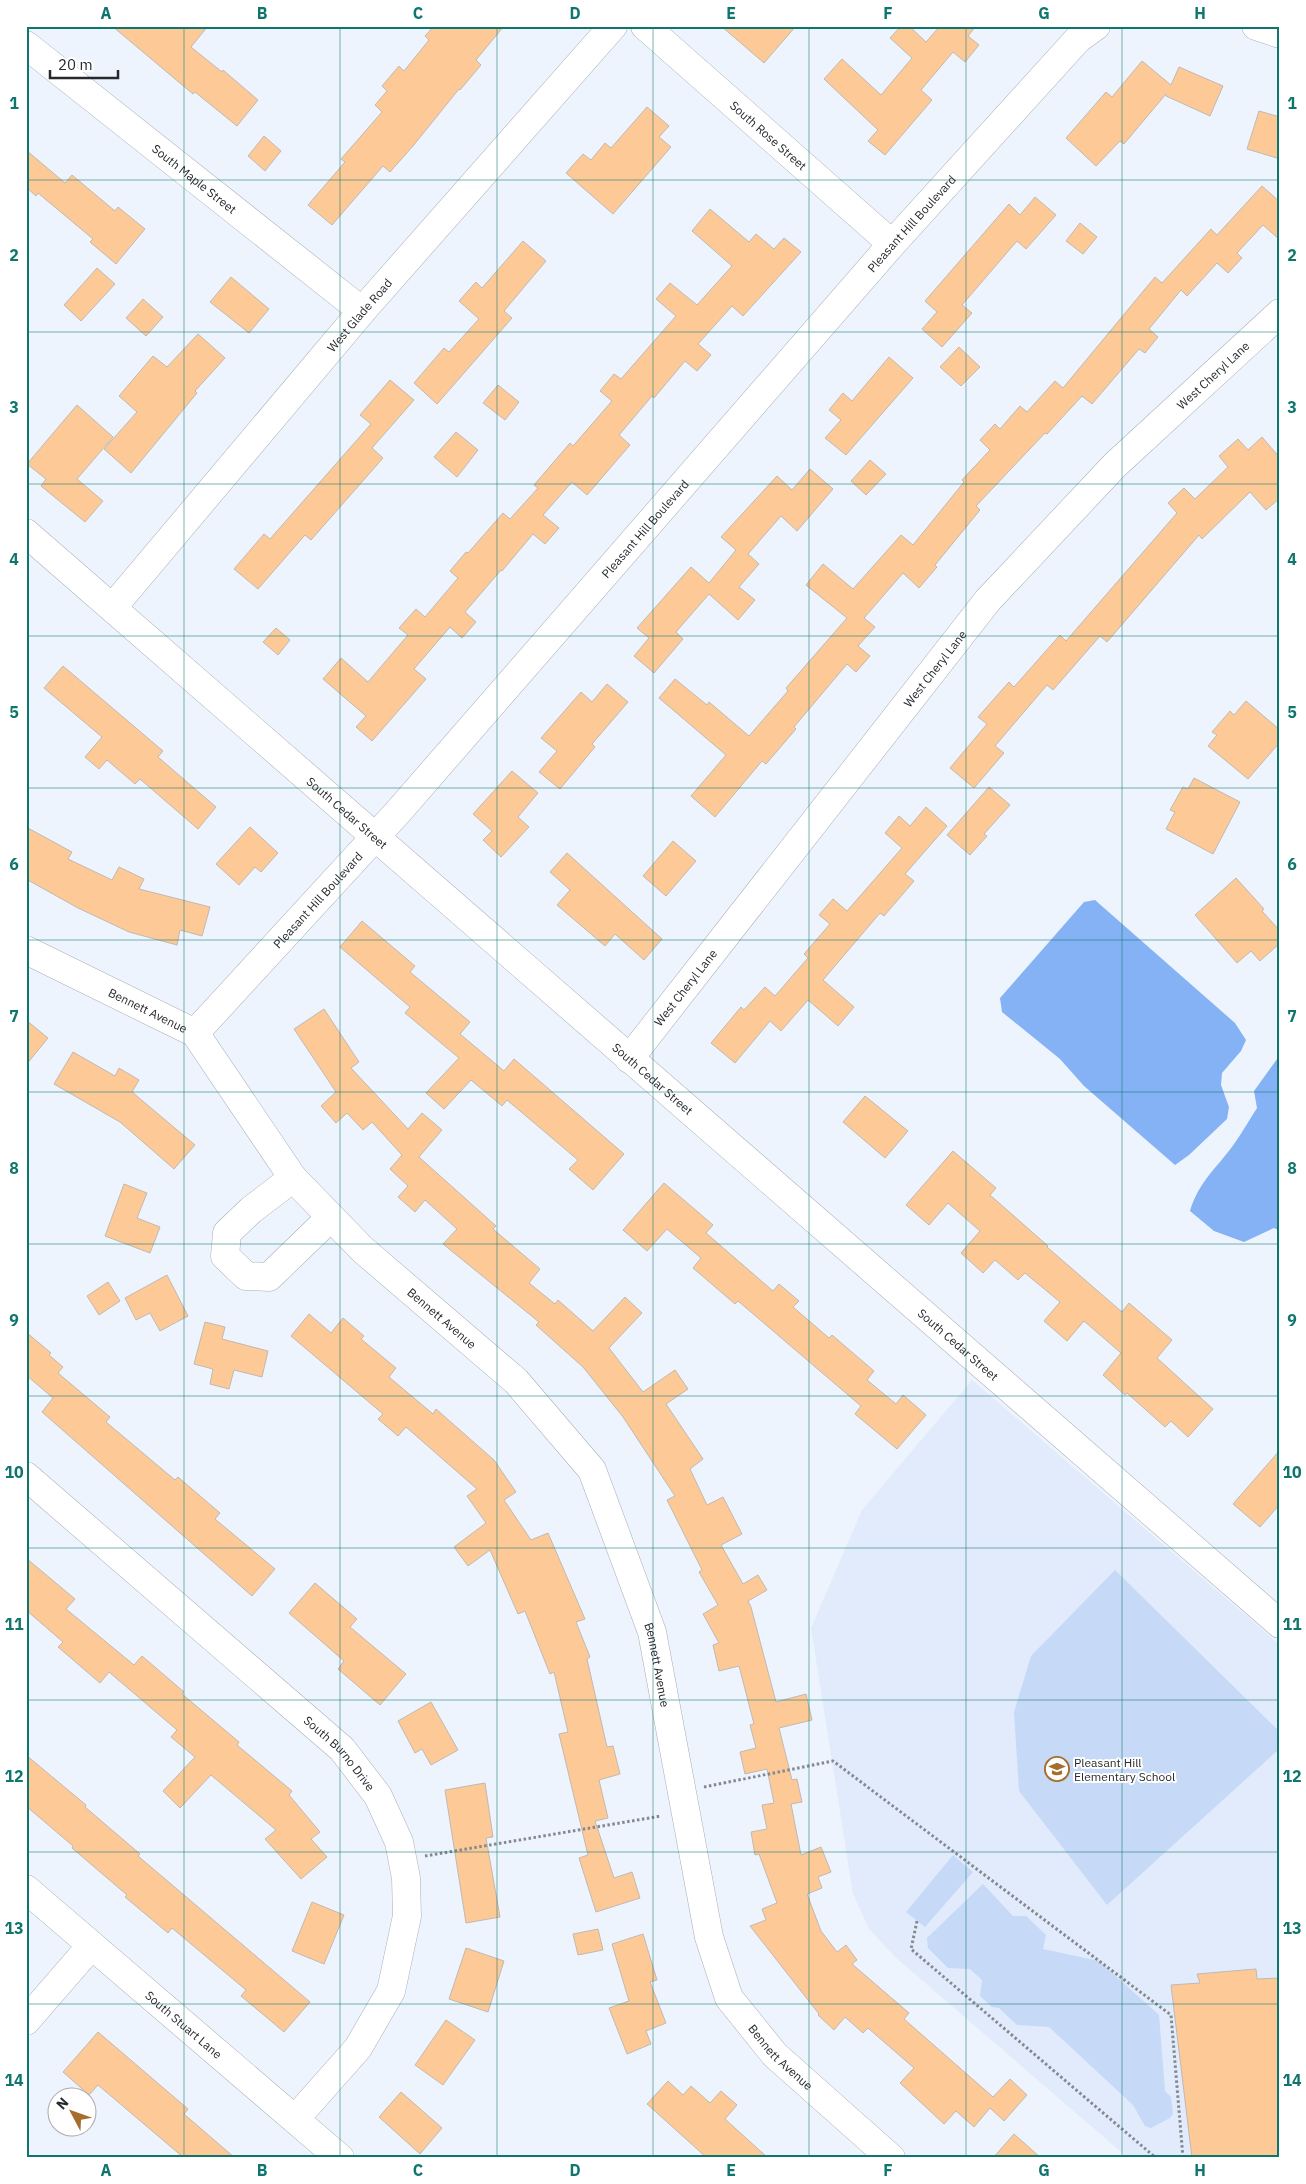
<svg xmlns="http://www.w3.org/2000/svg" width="1306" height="2184" font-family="'IBM Plex Sans',sans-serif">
  <rect width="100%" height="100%" fill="#eef4fd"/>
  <!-- built -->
  <path fill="#e1ebfb" d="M972,1380l308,265v513h-152l-233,-201 -26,-28 -16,-35 -42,-266 51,-118z"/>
  <!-- green -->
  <path fill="#c6d9f7" d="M1115,1570l165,162 -3,19 -170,154 -88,-114 -5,-79 17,-56z
    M953,1855l20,17 -48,55 -19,-15z
    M983,1884l30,32h13l20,19 -3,14 56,12 60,54 6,76 6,6 2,17 -3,4 -19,10 -6,-2 -12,-21 -84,-78 -32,-2 -18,-17 -7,-1 -12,-11 2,-16 -12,-11 -22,-1 -20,-20 -1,-10z"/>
  <!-- water -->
  <path fill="#85b2f5" d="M1095,900l140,123 11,17 -5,11 -19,22 -1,12 8,22 -2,12 -38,36 -14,10 -91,-79 -24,-27 -58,-47 -2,-14 84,-96z
    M1280,1055v176l-6,-3 -30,14 -30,-11 -24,-20c9,-30 27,-43 44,-67 8,-11 15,-24 23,-36l-3,-17z"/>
  <!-- building -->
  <path fill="#fcc997" stroke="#c1b9b2" d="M112,26h96l-17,21 31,25 1,-2 35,30 -21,26 -42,-34 -2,2z
    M434,26h70l-28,34 5,5 -21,25 -1,-1 -46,57 -23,26 -7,-6 -51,59 -24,-20 37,-43 -4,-3 41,-47 -7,-7 12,-14 -5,-5 17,-20 5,5 25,-31 -4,-4z
    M721,26h75l-32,37z
    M901,26h8l17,16 14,-16h36l-8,10 11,9 -14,17 -12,-10 -32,38 11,10 -47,55 -17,-14 10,-11 -54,-51 18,-20 39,36 31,-37 -22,-20z
    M1142,61l29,24 8,-18 44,19 -13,30 -44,-20v-2l-42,50 -4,-3 -24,25 -30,-28 40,-46 6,5z
    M647,107l22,19 -10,11 12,10 -58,67 -47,-41 17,-19 8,6 14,-17 6,5z
    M1259,111l21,6v42l-33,-10z
    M264,136l17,15 -16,20 -17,-15z
    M26,150l39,33 7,-8 43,36 3,-4 27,22 -29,35 -26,-22 3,-3 -55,-46 -2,3 -10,-9z
    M1262,186l18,16v38l-17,-15 -26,28 5,5 -14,15 -11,-10 -30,33 -6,-6 -32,39 9,8 -13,16 -6,-4 -47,55 -10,-8 -35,38 -2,-1 -69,73 4,4 -45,55 2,2 -18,21 -16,-15 -39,45 11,9 -17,19 12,10 -14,16 -9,-8 -53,63 2,2 -30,35 -4,-3 -47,56 -24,-21 35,-41 -67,-57 16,-19 32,26 2,-3 40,34 39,-45 -2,-3 61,-70 -41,-33 17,-21 30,25 48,-54 12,10 51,-63 -2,-2 28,-30 -10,-10 15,-16 5,5 20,-23 7,6 28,-31 8,7 92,-111 7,6 49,-54 6,6z
    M1035,197l21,18 -30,34 -9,-8 -55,64 10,8 -30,34 -20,-18 15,-17 -12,-11 84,-97 11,11z
    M710,209l39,33 7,-8 18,15 10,-11 17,14 -58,64 -11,-10 -34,38 13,11 -14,16 -12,-10 -31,37 -2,-2 -33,39 11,10 -43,50 -15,-13 -29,33 16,13 -14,16 -12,-10 -31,37 -1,-1 -36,42 11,10 -14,16 -12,-11 -36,42 12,10 -54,62 -16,-14 10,-11 -43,-37 18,-21 27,24 40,-47 -9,-7 17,-19 9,8 33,-39 -8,-7 16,-19 2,1 35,-40 7,6 28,-31 -4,-3 36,-42 3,3 39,-45 -12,-10 14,-17 7,5 55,-63 -20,-17 14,-16 27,22 35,-39 -40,-35z
    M1080,223l17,14 -14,17 -17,-13z
    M523,241l23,20 -42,50 8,7 -75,86 -23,-21 30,-35 5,4 30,-33 -20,-18 17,-19 6,6z
    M97,268l18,16 -34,37 -17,-16z
    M231,277l38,32 -20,24 -39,-31z
    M143,299l20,18 -17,19 -20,-18z
    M198,334l27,24 -30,33 2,2 -66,80 -27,-24 33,-37 -18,-16 34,-40 14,11z
    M959,347l21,20 -19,19 -21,-19z
    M889,357l24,21 -67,77 -21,-17 16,-18 -12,-10 14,-17 9,8z
    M390,380l24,20 -42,48 11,10 -72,82 -6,-5 -47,54 -24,-20 30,-35 6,5 101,-115 -11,-9z
    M498,385l21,17 -14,18 -22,-17z
    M77,405l36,32 -36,42 26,22 -18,21 -44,-36 5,-7 -19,-15z
    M456,432l22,18 -21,27 -23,-20z
    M1262,437l18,21v40l-14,12 -16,-18 -48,47 -3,-4 -92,107 -7,-6 -47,54 -6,-5 -52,61 9,7 -30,35 -24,-20 37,-44 -9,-7 31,-35 5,5 46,-52 6,6 111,-128 -9,-10 16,-15 11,11 33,-32 -9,-11 19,-17 10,11z
    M870,460l16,14 -20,21 -15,-14z
    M810,469l23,20 -36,42 -16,-15 -33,38 11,10 -20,23 16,13 -17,20 -29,-26 -33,38 7,7 -29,34 -20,-17 15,-18 -12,-10 54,-61 18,16 27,-33 -15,-13 56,-61 15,14z
    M276,628l14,12 -12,15 -15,-13z
    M63,666l100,85 -5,6 58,50 -18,22 -58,-50 -5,5 -28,-24 -8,9 -14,-12 17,-20 -58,-49z
    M607,684l21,18 -36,42 3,3 -35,42 -21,-17 18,-21 -16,-13 40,-46 11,10z
    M1246,701l34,29v12l-32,37 -40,-33 9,-11 -5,-3 18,-21 4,4z
    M512,771l26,22 -20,24 11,10 -28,30 -18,-17 9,-9 -19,-17z
    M1194,778l46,24 -27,52 -47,-25 9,-17 -5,-2 13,-23 5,2z
    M989,787l21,18 -26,29 3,2 -17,19 -23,-20z
    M926,807l21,19 -42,48 9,7 -30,35 -4,-3 -57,67 31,27 -16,19 -30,-26 -27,31 -11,-10 -35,42 -24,-20 30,-36 3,3 21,-23 10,9 33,-38 -4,-4 26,-30 -11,-9 14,-16 14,12 55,-63 -17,-15 14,-17 11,10z
    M26,827l46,25 -4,7 44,21 7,-13 25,12 -5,10 71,18 -8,29 -22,-6 -3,15 -48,-13 -51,-24 -52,-29z
    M250,827l28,26 -17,19 -6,-5 -16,18 -23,-21z
    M673,841l23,20 -30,35 -23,-20z
    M567,853l95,86 -18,21 -29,-26 -10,12 -48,-41 13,-15 -20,-18z
    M1236,878l28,31 -2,2 18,20v12l-20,18 -9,-10 -14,12 -42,-48z
    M362,921l53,45 -5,6 60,50 -10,12 44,37 10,-12 110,95 -31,36 -24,-21 9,-9 -71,-60 -5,6 -31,-26 -27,29 -18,-16 33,-35 -54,-45 5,-6 -70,-60z
    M324,1009l35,53 -8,6 57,61 14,-16 20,17 -23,27 77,69 -3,3 47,40 -11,14 26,21 3,-4 35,31 32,-34 17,16 -33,35 34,44 32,-22 13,19 -22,15 37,55 -13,10 17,36 16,-8 19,37 -21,11 22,39 15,-9 9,15 -19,11 3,6 25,95 30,-8 6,26 -33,8 13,52 5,-1 5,23 -11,2 10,51 20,-8 10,25 -13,5 4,11 -15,6 14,37 16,21 9,-7 11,15 -5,4 57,49 -5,6 89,78 17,-18 17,16 -23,26 -14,-13 -16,19 -18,-16 -12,13 -44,-41 14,-15 -46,-40 -5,5 -18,-16 -11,13 -16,-15 1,-1 -69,-88 16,-6 -4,-11 15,-6 -18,-49 -4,1 -4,-23 16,-3 -5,-24 12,-2 -7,-34 -22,5 -5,-22 16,-4 -6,-23 4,-1 -15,-58 -20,5 -6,-26 6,-2 -16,-29 15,-9 -19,-33 3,-2 -35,-70 8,-4 -52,-79 -40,-50 -47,-42 3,-3 -96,-78 14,-15 -32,-29 -10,12 -17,-15 10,-11 -18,-17 12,-14 -30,-33 -9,8 -16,-17 -11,10 -15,-17 15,-14 -42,-63z
    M26,1020l22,18 -22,27z
    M73,1052l42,24 4,-8 20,12 -7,12 63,53 -21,24 -54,-47 -66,-38z
    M865,1096l43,35 -23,27 -42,-36z
    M953,1151l43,37 -6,7 58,51 -1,1 75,65 7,-9 43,37 -15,18 56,51 -25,28 -17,-16 -6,6 -38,-34 -2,2 -22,-20 18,-22 -37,-32 -17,20 -23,-20 16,-19 -35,-29 -7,7 -23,-20 -12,13 -22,-20 19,-22 -32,-28 -19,22 -23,-20z
    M664,1183l49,42 -7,8 67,58 6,-7 20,17 -6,6 36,31 3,-3 42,36 -7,9 29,24 7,-9 23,20 -29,34 -42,-35 6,-8 -123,-105 -3,3 -42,-36 8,-10 -34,-29 -20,22 -24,-21z
    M124,1184l23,9 -10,25 23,9 -10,26 -45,-17z
    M167,1275l21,41 -28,15 -10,-18 -14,7 -11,-22z
    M108,1282l12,19 -21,14 -12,-19z
    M309,1314l22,19 12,-15 21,18 -3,3 35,29 -7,9 44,37 3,-5 58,51 22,32 -12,8 27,40 17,-7 37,86 -9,3 14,35 -3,2 20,88 6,-1 7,28 -21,6 9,38 -13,3 19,57 18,-6 8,26 -44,14 -17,-54 9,-3 -29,-121 9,-2 -14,-60 -4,2 -25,-63 -7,3 -28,-64 -22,16 -14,-19 32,-24 -19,-27 10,-7 -71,-62 -8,9 -20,-17 5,-5 -92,-78z
    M205,1322l20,5 -3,12 46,12 -6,26 -28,-7 -5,19 -19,-5 3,-15 -19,-5z
    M26,1332l25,21 -2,2 14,12 -5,6 52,44 -4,5 69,58 3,-3 42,36 -5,6 60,50 -23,27 -210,-184 11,-14 -27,-23z
    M1280,1450v54l-20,23 -27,-23z
    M26,1558l49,41 -9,10 68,56 8,-9 42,36 -2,2 57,48 -2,3 55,46 -3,4 31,37 -9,7 16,18 -26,22 -36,-40 11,-9 -65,-55 -31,33 -17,-17 32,-34 -24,-20 6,-7 -68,-58 -9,11 -42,-36 5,-5 -37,-32z
    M315,1583l42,36 -7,8 56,47 -26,31 -42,-36 6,-8 -55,-48z
    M431,1702l27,48 -27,15 -9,-16 -7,4 -17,-32z
    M26,1755l60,50 -1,2 55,47 -2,2 172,146 -26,30 -43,-36 5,-6 -74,-62 -4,5 -43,-36 2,-2 -55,-47 1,-2 -47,-40z
    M485,1783l8,54 -7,1 14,79 -34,6 -21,-133z
    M312,1902l32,13 -20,49 -32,-13z
    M598,1929l5,21 -25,5 -5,-21z
    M643,1934l14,46 -7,2 16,41 -20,8 5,13 -24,10 -18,-46 20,-7 -17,-57z
    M466,1948l38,13 -16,51 -39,-13z
    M1256,1969l1,10 23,-1v180h-88l-21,-173 29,-2 -3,-9z
    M446,2020l29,20 -32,45 -28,-20z
    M98,2032l90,77 -4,5 51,44h-51l-86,-73 -9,10 -26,-23z
    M668,2081l15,14 8,-9 19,17 11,-12 16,14 -12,14 43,39h-61l-60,-54z
    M401,2092l41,36 -22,26 -41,-37z
    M1014,2134l27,24h-48z"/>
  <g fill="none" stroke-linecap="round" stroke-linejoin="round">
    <defs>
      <g id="minor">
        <path id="s1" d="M645,26l247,218"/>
        <path d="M1256,26l24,8"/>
        <path id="s2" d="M26,45l336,266"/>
        <path id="s3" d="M26,533l1254,1091"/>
        <path id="s4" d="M113,607l249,-296 251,-285"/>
        <path id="s5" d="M26,950l169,83 98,145 70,72 153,131 76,89 60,162 57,305 20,61 46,57 116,103"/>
        <path id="s6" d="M195,1033l203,-221 494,-568 186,-205 18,-13"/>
        <path id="s7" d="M629,1059l359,-459 127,-135 165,-152"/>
        <path d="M293,1178l-42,32 -24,23 -2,23 21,20 23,1 62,-60"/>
        <path id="s8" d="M26,1476l316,273 36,47 21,46 7,36 1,38 -16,75 -33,57 -62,70"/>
        <path id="s9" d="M26,1889l314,269"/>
        <path d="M26,2021l65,-75"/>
      </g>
    </defs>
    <!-- minor casing -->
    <use href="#minor" stroke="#a9aeb7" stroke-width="29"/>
    <!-- path -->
    <path stroke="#85898f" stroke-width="3" stroke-dasharray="2.5 2.5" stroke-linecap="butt" d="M704,1787l129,-26 338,254 12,143
      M425,1856l236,-40
      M917,1921l-6,28 245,209"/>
    <!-- minor -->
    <use href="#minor" stroke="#fff" stroke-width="28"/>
  </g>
  <!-- grid -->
  <path fill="none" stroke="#0f766e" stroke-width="1" stroke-opacity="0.55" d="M184,26v2132M340,26v2132M497,26v2132M653,26v2132M809,26v2132M966,26v2132M1122,26v2132M26,180h1254M26,332h1254M26,484h1254M26,636h1254M26,788h1254M26,940h1254M26,1092h1254M26,1244h1254M26,1396h1254M26,1548h1254M26,1700h1254M26,1852h1254M26,2004h1254"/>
  <!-- icons -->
  <defs>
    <symbol id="school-ring" viewBox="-11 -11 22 22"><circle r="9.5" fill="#fff" stroke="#a66d2c" stroke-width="1.5"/><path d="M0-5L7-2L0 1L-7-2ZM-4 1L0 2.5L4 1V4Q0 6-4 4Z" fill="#a66d2c"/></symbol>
  </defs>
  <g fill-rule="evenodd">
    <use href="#school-ring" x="1043" y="1755" width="28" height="28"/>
  </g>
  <g text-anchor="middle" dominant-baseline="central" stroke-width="4" stroke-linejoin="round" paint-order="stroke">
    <!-- street labels -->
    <g font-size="12" fill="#27292d" stroke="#fff">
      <text stroke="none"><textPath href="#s1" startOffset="165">South Rose Street</textPath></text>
      <text stroke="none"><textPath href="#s2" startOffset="215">South Maple Street</textPath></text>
      <text stroke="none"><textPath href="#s6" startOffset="1081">Pleasant Hill Boulevard</textPath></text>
      <text stroke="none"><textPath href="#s4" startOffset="382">West Glade Road</textPath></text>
      <text stroke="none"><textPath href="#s7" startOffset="901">West Cheryl Lane</textPath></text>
      <text stroke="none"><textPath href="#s6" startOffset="676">Pleasant Hill Boulevard</textPath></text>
      <text stroke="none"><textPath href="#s7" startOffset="496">West Cheryl Lane</textPath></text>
      <text stroke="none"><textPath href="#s3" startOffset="426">South Cedar Street</textPath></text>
      <text stroke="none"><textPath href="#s6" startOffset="181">Pleasant Hill Boulevard</textPath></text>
      <text stroke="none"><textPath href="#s7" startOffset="91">West Cheryl Lane</textPath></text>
      <text stroke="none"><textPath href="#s5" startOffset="136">Bennett Avenue</textPath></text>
      <text stroke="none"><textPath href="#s3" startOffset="831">South Cedar Street</textPath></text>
      <text stroke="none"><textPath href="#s5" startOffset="568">Bennett Avenue</textPath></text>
      <text stroke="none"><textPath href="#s3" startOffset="1236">South Cedar Street</textPath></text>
      <text stroke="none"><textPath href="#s5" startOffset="988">Bennett Avenue</textPath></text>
      <text stroke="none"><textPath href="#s8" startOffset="419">South Burno Drive</textPath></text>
      <text stroke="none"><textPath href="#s9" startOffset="208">South Stuart Lane</textPath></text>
      <text stroke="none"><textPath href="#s5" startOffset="1408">Bennett Avenue</textPath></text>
    </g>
    <!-- poi labels -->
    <g font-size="12" fill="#27292d" stroke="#fff" text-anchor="start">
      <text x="1074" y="1762">Pleasant Hill<tspan x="1074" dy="14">Elementary School</tspan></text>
    </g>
  </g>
  <!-- border -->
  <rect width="1306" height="2184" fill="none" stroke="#ffffff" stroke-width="55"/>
  <!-- north arrow -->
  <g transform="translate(72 2112) rotate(311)"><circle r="24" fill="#ffffff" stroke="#a9a9ab"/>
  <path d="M0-4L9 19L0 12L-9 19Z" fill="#a66d2c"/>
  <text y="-8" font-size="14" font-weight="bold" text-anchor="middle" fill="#27292d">N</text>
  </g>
  <!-- scale -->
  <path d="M50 70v8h68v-8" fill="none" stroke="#27292d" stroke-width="2.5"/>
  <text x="58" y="70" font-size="15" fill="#27292d" stroke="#ffffff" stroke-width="4" paint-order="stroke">20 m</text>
  <rect x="28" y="28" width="1250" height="2128" fill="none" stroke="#0f766e" stroke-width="2"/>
  <g font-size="16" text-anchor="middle" font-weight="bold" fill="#0f766e">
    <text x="106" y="19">A</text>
    <text x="262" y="19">B</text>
    <text x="418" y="19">C</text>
    <text x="575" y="19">D</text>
    <text x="731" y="19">E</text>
    <text x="888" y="19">F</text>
    <text x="1044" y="19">G</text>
    <text x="1200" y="19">H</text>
    <text x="14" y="109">1</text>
    <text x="1292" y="109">1</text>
    <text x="14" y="261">2</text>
    <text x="1292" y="261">2</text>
    <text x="14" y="413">3</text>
    <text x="1292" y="413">3</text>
    <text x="14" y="565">4</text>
    <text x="1292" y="565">4</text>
    <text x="14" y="718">5</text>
    <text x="1292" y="718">5</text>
    <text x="14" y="870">6</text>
    <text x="1292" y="870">6</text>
    <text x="14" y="1022">7</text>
    <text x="1292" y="1022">7</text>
    <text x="14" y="1174">8</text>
    <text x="1292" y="1174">8</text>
    <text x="14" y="1326">9</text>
    <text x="1292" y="1326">9</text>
    <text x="14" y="1478">10</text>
    <text x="1292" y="1478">10</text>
    <text x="14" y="1630">11</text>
    <text x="1292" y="1630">11</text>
    <text x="14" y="1782">12</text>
    <text x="1292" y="1782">12</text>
    <text x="14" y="1934">13</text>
    <text x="1292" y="1934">13</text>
    <text x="14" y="2086">14</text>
    <text x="1292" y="2086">14</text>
    <text x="106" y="2176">A</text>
    <text x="262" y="2176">B</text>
    <text x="418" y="2176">C</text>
    <text x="575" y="2176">D</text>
    <text x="731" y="2176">E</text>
    <text x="888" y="2176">F</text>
    <text x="1044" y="2176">G</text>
    <text x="1200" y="2176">H</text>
  </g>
</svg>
